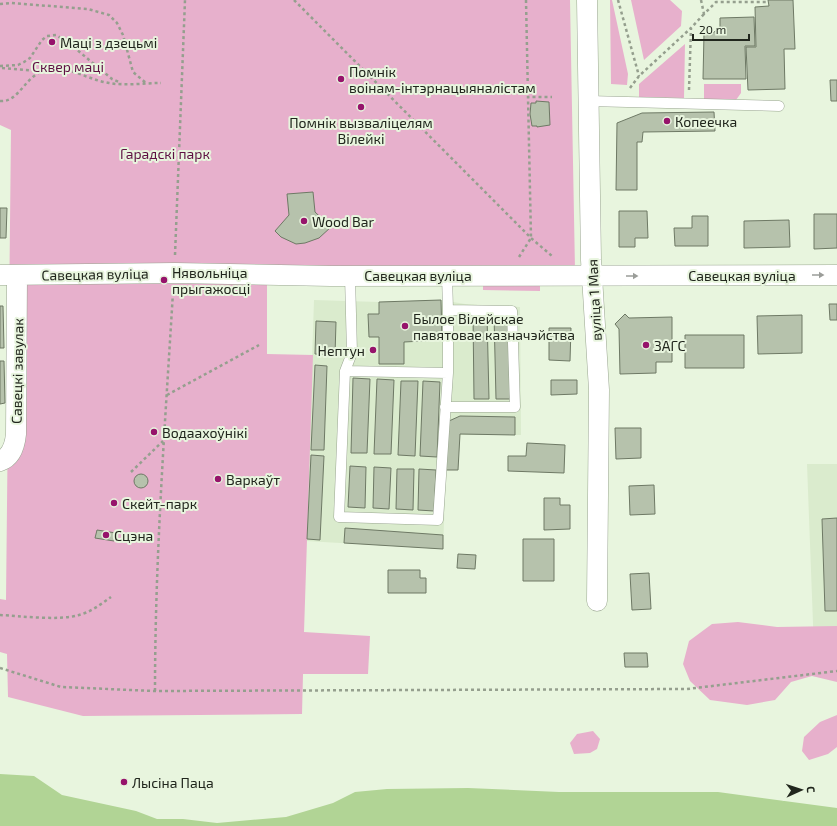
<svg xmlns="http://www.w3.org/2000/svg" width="837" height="826" font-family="'Exo 2',sans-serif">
  <rect width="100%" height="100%" fill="#e8f5de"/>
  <!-- built -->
  <path fill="#daebcd" d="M314,300l65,2 62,-2 24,4 55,3 1,128h-61l-2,35h-12l-3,79 -137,-8z
    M807,464h30v184l-23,2z"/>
  <!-- green -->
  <path fill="#e7b0cc" d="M0,0h570l5,270 -308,-1v85l46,1 -9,277 66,4 -2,38h-65l-1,40 -219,2 -75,-19 -1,-43 -7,-2v-53l6,1 5,-470 -11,-5z
    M610,0h2l16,74 -1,11 -16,-1z
    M631,0h39l12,11 -1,15 -37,34z
    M685,44l-1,54 -45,-1v-13z
    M704,84h37v9l-5,7h-32z
    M483,282l57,1v8l-57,-1z
    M738,622l39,5 60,-1v56l-25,-6 -21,6 -16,18 -28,5 -37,-5 -20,-19 -7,-17 6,-23 23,-17z
    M837,715v32l-9,7 -19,6 -7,-9 2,-14 16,-15z
    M593,731l7,8 -3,10 -7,4 -16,1 -4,-11 7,-9z"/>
  <!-- water -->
  <path fill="#b1d495" d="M0,774l34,2 28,19 74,16 21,8h26l34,4 69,-6 47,-14 22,-11 32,-3 81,-1 91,4h159l119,16v18h-837z"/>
  <!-- building -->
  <path fill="#b6c2ac" stroke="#6e7965" d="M768,0h25l2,49h-11l1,40 -37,1 -2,-43h10l-1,-40 14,-1z
    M754,17l1,29h-10l1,33h-43l1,-46h9l7,-6v-9z
    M830,80h7v21h-6z
    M536,101l13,1 1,23 -13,2v-1h-5l-2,-12 1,-11h5z
    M714,112l1,19 -72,1 -1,10h-5v48h-21l1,-67 25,-10z
    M313,192l2,20 16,15 -12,11 -14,5 -9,1 -15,-7 -6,-6 14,-16 -2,-21z
    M0,208h7l-1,30h-6z
    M619,211h28l1,27h-13v9h-16z
    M814,214h23v34l-23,1z
    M692,216h16v30h-33l-1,-18h18z
    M789,220l1,27 -46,1v-27z
    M441,300l1,40 -38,2v22h-25v-27h-10l-1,-23h11v-12z
    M829,304h8v16h-7z
    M0,306h3l1,42h-4z
    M625,314l4,4 43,-1v45h-16v11l-36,1 -1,-45 -4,-5z
    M473,315h14l2,84h-15z
    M494,315h14l2,84h-14z
    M802,315v38l-44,1 -1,-38z
    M316,321l20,1 -1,33 -20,-1z
    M549,328h22l-1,33 -21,-1z
    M685,335h59v33h-59z
    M0,361h4l1,42 -5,1z
    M315,365l12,1 -3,84h-13z
    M353,378l17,1 -3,74h-16z
    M377,379l17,1 -3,74h-17z
    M551,380h26v14l-26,1z
    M401,381h17l-3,75 -17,-1z
    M423,381l17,1 -3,75 -17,-1z
    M460,416l55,1v18l-55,-1 -2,36h-12l3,-49z
    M615,428h26v30l-25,1z
    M527,443l38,2 -1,28 -56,-2v-15h18z
    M311,455l13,1 -4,84 -13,-1z
    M350,466l16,1 -1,41 -17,-1z
    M374,467l17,1 -2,41 -16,-1z
    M397,469h17l-1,41 -17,-1z
    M419,469l17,1 -2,41 -16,-1z
    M134 481a7 7 0 1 1 14 0a7 7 0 1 1-14 0Z
    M654,485l1,29 -25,1 -1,-29z
    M544,498h16v7h10v24l-26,1z
    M837,518v93h-12l-3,-92z
    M345,528l98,7v14l-99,-6z
    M97,530l19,3 -2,8 -19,-3z
    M523,539h31v42h-31z
    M458,554l18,1 -1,14 -18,-1z
    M388,570h32v8h6v15h-38z
    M649,573l2,36 -19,1 -2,-36z
    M624,653h23l1,14h-23z"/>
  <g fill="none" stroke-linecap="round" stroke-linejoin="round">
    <defs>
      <path id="lane" d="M588,101l191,5
        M447,275l1,35
        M350,276l2,77 -7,18 -6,146 99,3 10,-147v-63l64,1 3,96h-70
        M345,371l103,2"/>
      <path id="street" d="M587,0l4,260 8,130 -2,211
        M0,275l175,-2 156,3 506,-1
        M0,461c12,-4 15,-17 16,-27l1,-159"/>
    </defs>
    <!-- lane casing -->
    <use href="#lane" stroke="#9aa691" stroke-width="11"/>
    <!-- street casing -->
    <use href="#street" stroke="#9aa691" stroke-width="21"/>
    <!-- path -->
    <path stroke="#959f8e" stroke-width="2.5" stroke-dasharray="3 3" stroke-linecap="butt" d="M294,0l237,238 21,18
      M526,0l2,97
      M618,0l21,76
      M701,0l3,14 12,-12h52
      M0,4l11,-1 77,6 21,6 8,8 6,12 10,37 13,11
      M0,66l18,-1 6,-3 6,-4 12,-18 5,-4 9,-1 14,9 42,35 9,4
      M2,68l37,3
      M630,88l9,-12 52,-48
      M689,90l2,-62 13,-14
      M0,101c20,2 25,-28 49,-32 20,-3 40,11 60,14 16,3 35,0 52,0
      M175,255l10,-255
      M519,257l12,-19 -3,-141h24
      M167,395l92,-50
      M131,472l32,-31
      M0,615c20,1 60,6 79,0 12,-3 22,-11 32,-18
      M0,668l61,19 94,4 532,-2 150,-18
      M155,691c0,-133 10,-266 18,-399"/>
    <!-- lane -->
    <use href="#lane" stroke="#fff" stroke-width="10"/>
    <!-- street -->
    <use href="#street" stroke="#fff" stroke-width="20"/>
  </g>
  <!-- one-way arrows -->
  <defs><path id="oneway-solid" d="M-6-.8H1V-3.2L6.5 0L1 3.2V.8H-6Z"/></defs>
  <g fill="#9b9d99">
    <use href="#oneway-solid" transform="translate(818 275)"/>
    <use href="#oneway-solid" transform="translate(632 276)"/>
  </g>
  <!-- markers -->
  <g fill="#96136b" stroke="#e8f5de" stroke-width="1.5">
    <circle cx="52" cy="42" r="4"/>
    <circle cx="341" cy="79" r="4"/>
    <circle cx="361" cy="107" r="4"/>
    <circle cx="667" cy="121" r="4"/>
    <circle cx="304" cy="221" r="4"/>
    <circle cx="164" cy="280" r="4"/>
    <circle cx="405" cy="326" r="4"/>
    <circle cx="646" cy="345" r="4"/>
    <circle cx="373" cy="350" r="4"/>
    <circle cx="154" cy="432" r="4"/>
    <circle cx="218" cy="479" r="4"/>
    <circle cx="114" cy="503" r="4"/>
    <circle cx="106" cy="535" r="4"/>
    <circle cx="124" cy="782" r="4"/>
  </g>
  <g text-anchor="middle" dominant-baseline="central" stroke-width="4" stroke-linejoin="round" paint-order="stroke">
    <!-- poi labels -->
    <g font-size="14" fill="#21261d" stroke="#e8f5de" text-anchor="start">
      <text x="60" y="42">Маці з дзецьмі</text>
      <text x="349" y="71">Помнік<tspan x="349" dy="16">воінам-інтэрнацыяналістам</tspan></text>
      <text x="675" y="121">Копеечка</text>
      <text x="361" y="122" text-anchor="middle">Помнік вызваліцелям<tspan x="361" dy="16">Вілейкі</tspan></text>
      <text x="312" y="221">Wood Bar</text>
      <text x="172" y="272">Нявольніца<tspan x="172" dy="16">прыгажосці</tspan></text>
      <text x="413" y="318">Былое Вілейскае<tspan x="413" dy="16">павятовае казначэйства</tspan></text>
      <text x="654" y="345">ЗАГС</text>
      <text x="365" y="350" text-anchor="end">Нептун</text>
      <text x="162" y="432">Водаахоўнікі</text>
      <text x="226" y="479">Варкаўт</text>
      <text x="122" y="503">Скейт-парк</text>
      <text x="114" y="535">Сцэна</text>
      <text x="132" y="782">Лысіна Паца</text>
    </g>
    <!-- park labels -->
    <g font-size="14" fill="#5e1043" stroke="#e8f5de">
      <text x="68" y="66">Сквер маці</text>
      <text x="165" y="153">Гарадскі парк</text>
    </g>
    <!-- street labels -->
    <g font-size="14" fill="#21261d" stroke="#e8f5de">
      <text transform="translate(95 274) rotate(-1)">Савецкая вуліца</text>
      <text x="418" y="275">Савецкая вуліца</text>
      <text x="742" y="275">Савецкая вуліца</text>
      <text transform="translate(594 300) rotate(-93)">вуліца 1 Мая</text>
      <text transform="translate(17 371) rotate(-89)">Савецкі завулак</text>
    </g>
  </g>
  <!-- north arrow -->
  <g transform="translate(801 790) rotate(87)" stroke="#e8f5de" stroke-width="3" paint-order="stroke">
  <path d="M0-3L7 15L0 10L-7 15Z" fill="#21261d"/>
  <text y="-6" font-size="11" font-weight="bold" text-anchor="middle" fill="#21261d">С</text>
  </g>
  <!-- scale -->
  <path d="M693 34v6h56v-6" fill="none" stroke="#21261d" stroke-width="2"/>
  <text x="699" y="34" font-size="12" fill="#21261d" stroke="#e8f5de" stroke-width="3" paint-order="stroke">20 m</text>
</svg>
